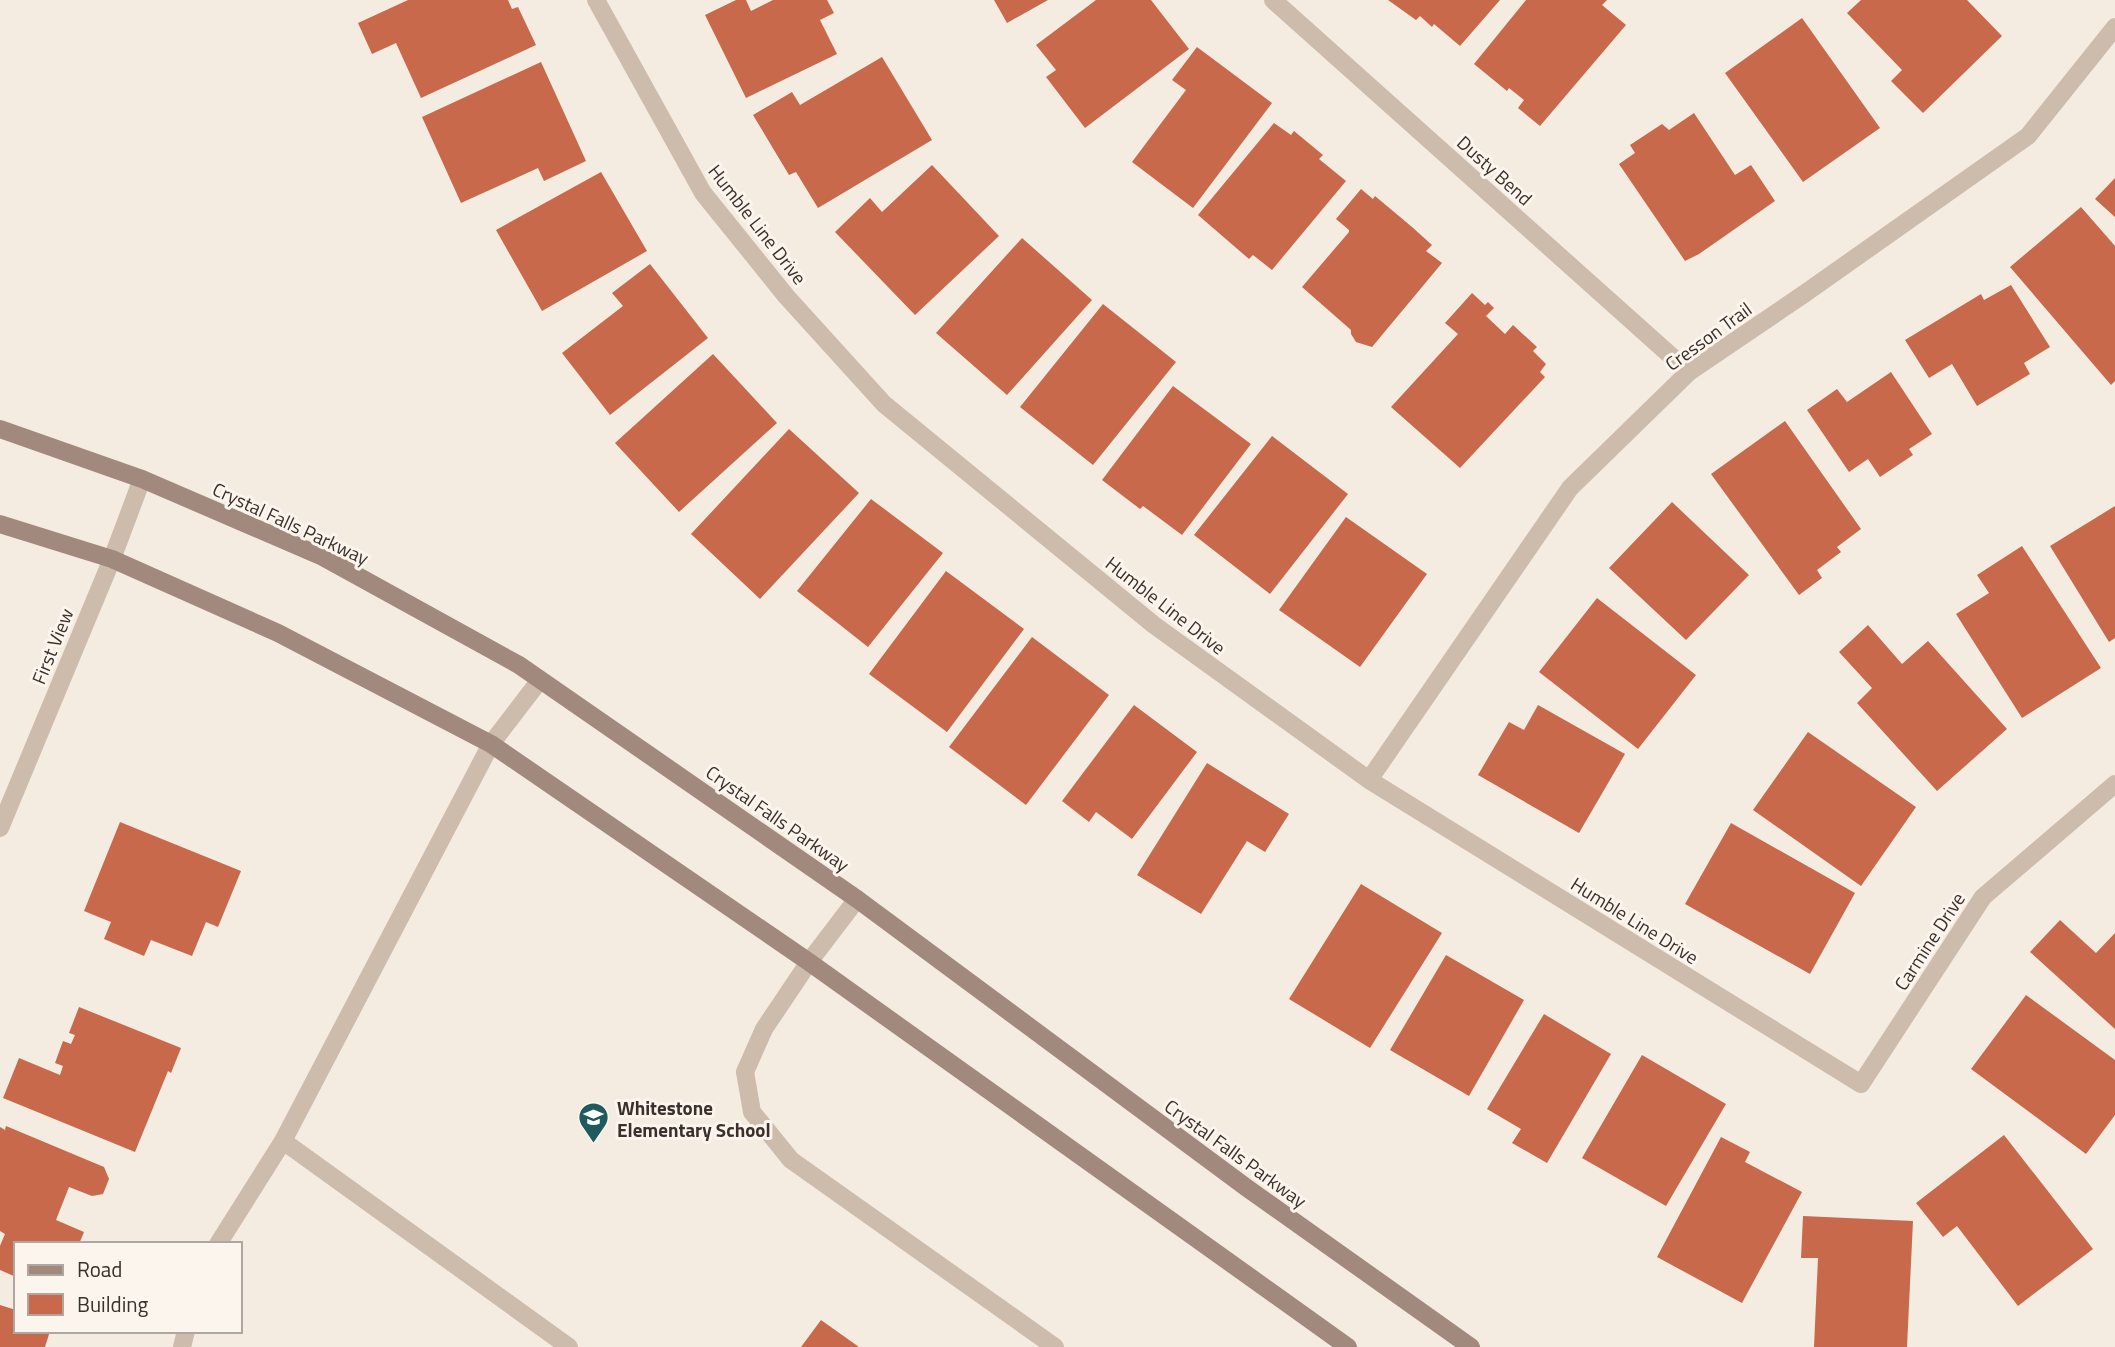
<svg xmlns="http://www.w3.org/2000/svg" width="2115" height="1347" font-family="'Titillium Web',sans-serif">
  <rect width="100%" height="100%" fill="#f4ebe1"/>
  <!-- building -->
  <path fill="#c8694b" d="M408,0h100l4,9 6,-2 18,38 -115,53 -25,-55 -24,11 -14,-31z
    M736,0h10l5,11 22,-11h54l7,13 -14,7 17,34 -91,44 -41,-83z
    M994,0h54l-41,23z
    M1096,0h55l38,49 -104,79 -39,-51 10,-7 -20,-25z
    M1388,0h112l-40,46 -26,-22 -2,3 -12,-11 -4,4z
    M1526,0h81l-5,5 24,20 -86,101 -22,-18 6,-8 -15,-12 -2,3 -33,-27z
    M1861,0h106l35,36 -79,77 -32,-32 11,-11 -55,-57z
    M1802,18l78,110 -77,54 -78,-109z
    M1197,47l75,56 -79,105 -61,-46 54,-72 -14,-10z
    M882,57l50,83 -114,68 -22,-36 -7,3 -36,-60 39,-23 8,13z
    M541,62l45,99 -42,20 -6,-13 -77,35 -39,-86z
    M1694,113l41,62 16,-10 24,36 -76,53 -14,7 -66,-97 16,-11 -5,-8 32,-21 7,6z
    M1274,123l17,12 3,-4 29,24 -4,4 27,22 -74,89 -19,-15 -4,4 -51,-44z
    M932,165l67,71 -84,79 -80,-83 35,-34 12,14z
    M601,172l46,79 -105,60 -46,-81z
    M2115,178v39l-20,-18z
    M1361,189l12,10 2,-3 37,31 20,18 -6,6 16,12 -70,84 -16,-5 -5,-8v-4l-49,-43 47,-55v-2l-13,-11z
    M2081,207l34,39v135l-4,4 -101,-118z
    M1022,238l70,62 -85,95 -71,-62z
    M650,264l58,74 -98,77 -48,-62 61,-47 -11,-13z
    M2011,285l39,62 -26,16 6,11 -53,32 -25,-42 -23,14 -24,-38 76,-46 3,6z
    M1472,293l13,12 3,-3 6,6 -8,8 19,18 8,-9 24,22 -4,4 13,13 -6,8 5,5 -85,91 -69,-61 67,-73 -13,-11z
    M1103,304l73,58 -83,103 -73,-58z
    M713,354l64,69 -98,89 -64,-69z
    M1891,372l41,62 -23,15 4,6 -33,22 -12,-18 -19,13 -42,-62 30,-21 10,13z
    M1173,386l78,58 -69,91 -39,-29 -3,3 -38,-29z
    M1785,421l76,108 -24,18 4,5 -24,18 5,8 -23,17 -88,-121z
    M789,429l70,64 -99,106 -69,-65z
    M1272,436l76,58 -78,100 -76,-59z
    M871,499l72,54 -75,94 -71,-56z
    M1672,502l77,73 -63,65 -77,-72z
    M2115,506v132l-6,4 -59,-96z
    M1346,517l81,57 -67,93 -81,-57z
    M2022,546l79,122 -79,50 -66,-104 33,-21 -12,-18z
    M946,571l78,58 -77,103 -78,-58z
    M1597,598l99,77 -58,74 -99,-77z
    M1868,625l34,39 26,-23 79,88 -70,62 -80,-88 15,-15 -33,-36z
    M1032,637l77,58 -83,110 -77,-58z
    M1134,705l63,47 -65,87 -36,-27 -7,10 -27,-21z
    M1538,705l87,49 -46,79 -101,-58 31,-53 15,8z
    M1808,732l108,75 -55,79 -108,-76z
    M1207,763l82,51 -24,38 -18,-11 -46,73 -64,-39z
    M120,822l121,49 -23,56 -12,-5 -14,34 -41,-16 -7,16 -40,-17 7,-17 -27,-11z
    M1731,823l124,70 -45,81 -125,-70z
    M1361,884l81,49 -72,115 -81,-49z
    M2060,920l36,33 19,-20v96l-85,-77z
    M1446,955l78,45 -55,96 -79,-46z
    M2026,995l89,65v55l-29,39 -115,-85z
    M79,1007l102,41 -10,25 -3,-2 -33,81 -132,-54 16,-40 41,17 3,-9 -8,-3 8,-22 8,3 4,-9 -6,-2z
    M1544,1014l67,40 -64,109 -35,-20 9,-14 -34,-20z
    M1642,1055l84,49 -60,102 -84,-48z
    M6,1126l98,41 5,12 -6,15 -11,2 -23,-9 -13,33 28,12 -5,12h-63v33l-16,-7v-24l5,-12 -5,-3v-104l5,3z
    M2004,1135l89,114 -75,57 -61,-80 -14,11 -27,-34z
    M1721,1137l29,15 -5,10 57,30 -60,111 -85,-46z
    M1803,1216l110,5 -6,126h-93l4,-89h-17z
    M0,1305l16,5v21h34l-5,16h-45z
    M821,1320l38,27h-58z"/>
  <g fill="none" stroke-linecap="round" stroke-linejoin="round">
    <!-- lane -->
    <path stroke="#cdbbac" stroke-width="18" d="M857,899l-48,63 -45,67 -19,43 7,40 39,48 264,187
      M283,1141l286,206
      M218,1244l65,-103 208,-397 49,-64
      M182,1347l4,-16"/>
    <!-- street -->
    <path stroke="#cdbbac" stroke-width="18" d="M596,0l107,193 83,103 98,108 270,221 215,155 492,304 122,-187 132,-113
      M1273,0l416,372
      M1369,780l201,-292 119,-116 115,-78 224,-158 87,-109
      M0,828l112,-269 30,-80"/>
    <!-- secondary -->
    <path stroke="#a18a7d" stroke-width="18" d="M0,429l142,50 181,78 196,108 338,234 390,289 224,159
      M0,524l112,35 166,74 213,111 318,218 539,385"/>
  </g>
  <!-- icons -->
  <defs>
    <symbol id="school-pin" viewBox="-11 -11 22 30"><path d="M0 17L-7.5 6A9.5 9.5 0 1 1 7.5 6Z" fill="#1f5a5e" stroke="#fbf5ee"/><path d="M0-5L7-2L0 1L-7-2ZM-4 1L0 2.5L4 1V4Q0 6-4 4Z" fill="#fff"/></symbol>
  </defs>
  <g fill-rule="evenodd">
    <use href="#school-pin" x="576" y="1100" width="35" height="47"/>
  </g>
  <g text-anchor="middle" dominant-baseline="central" stroke-width="6" stroke-linejoin="round" paint-order="stroke">
    <!-- street labels -->
    <g font-size="19" fill="#3b302b" stroke="#fbf5ee">
      <text transform="translate(1495 170) rotate(42)">Dusty Bend</text>
      <text transform="translate(758 224) rotate(52)">Humble Line Drive</text>
      <text transform="translate(1708 336) rotate(-36)">Cresson Trail</text>
      <text transform="translate(291 523) rotate(25)">Crystal Falls Parkway</text>
      <text transform="translate(1166 605) rotate(38)">Humble Line Drive</text>
      <text transform="translate(52 646) rotate(-68)">First View</text>
      <text transform="translate(778 818) rotate(35)">Crystal Falls Parkway</text>
      <text transform="translate(1635 920) rotate(32)">Humble Line Drive</text>
      <text transform="translate(1929 941) rotate(-57)">Carmine Drive</text>
      <text transform="translate(1236 1153) rotate(36)">Crystal Falls Parkway</text>
    </g>
    <!-- poi labels -->
    <g font-size="19" font-weight="bold" fill="#3b302b" stroke="#fbf5ee" text-anchor="start">
      <text x="617" y="1107">Whitestone<tspan x="617" dy="22">Elementary School</tspan></text>
    </g>
  </g>
  <!-- legend -->
  <rect x="14" y="1242" width="228" height="91" fill="#fbf5ee" stroke="#aea6a0" stroke-width="2"/>
  <rect x="28" y="1265" width="35" height="10" fill="#a18a7d" stroke="#aea6a0" stroke-width="2"/>
  <text x="77" y="1277" font-size="21" fill="#3b302b">Road</text>
  <rect x="28" y="1294" width="35" height="21" fill="#c8694b" stroke="#aea6a0" stroke-width="2"/>
  <text x="77" y="1312" font-size="21" fill="#3b302b">Building</text>
</svg>
